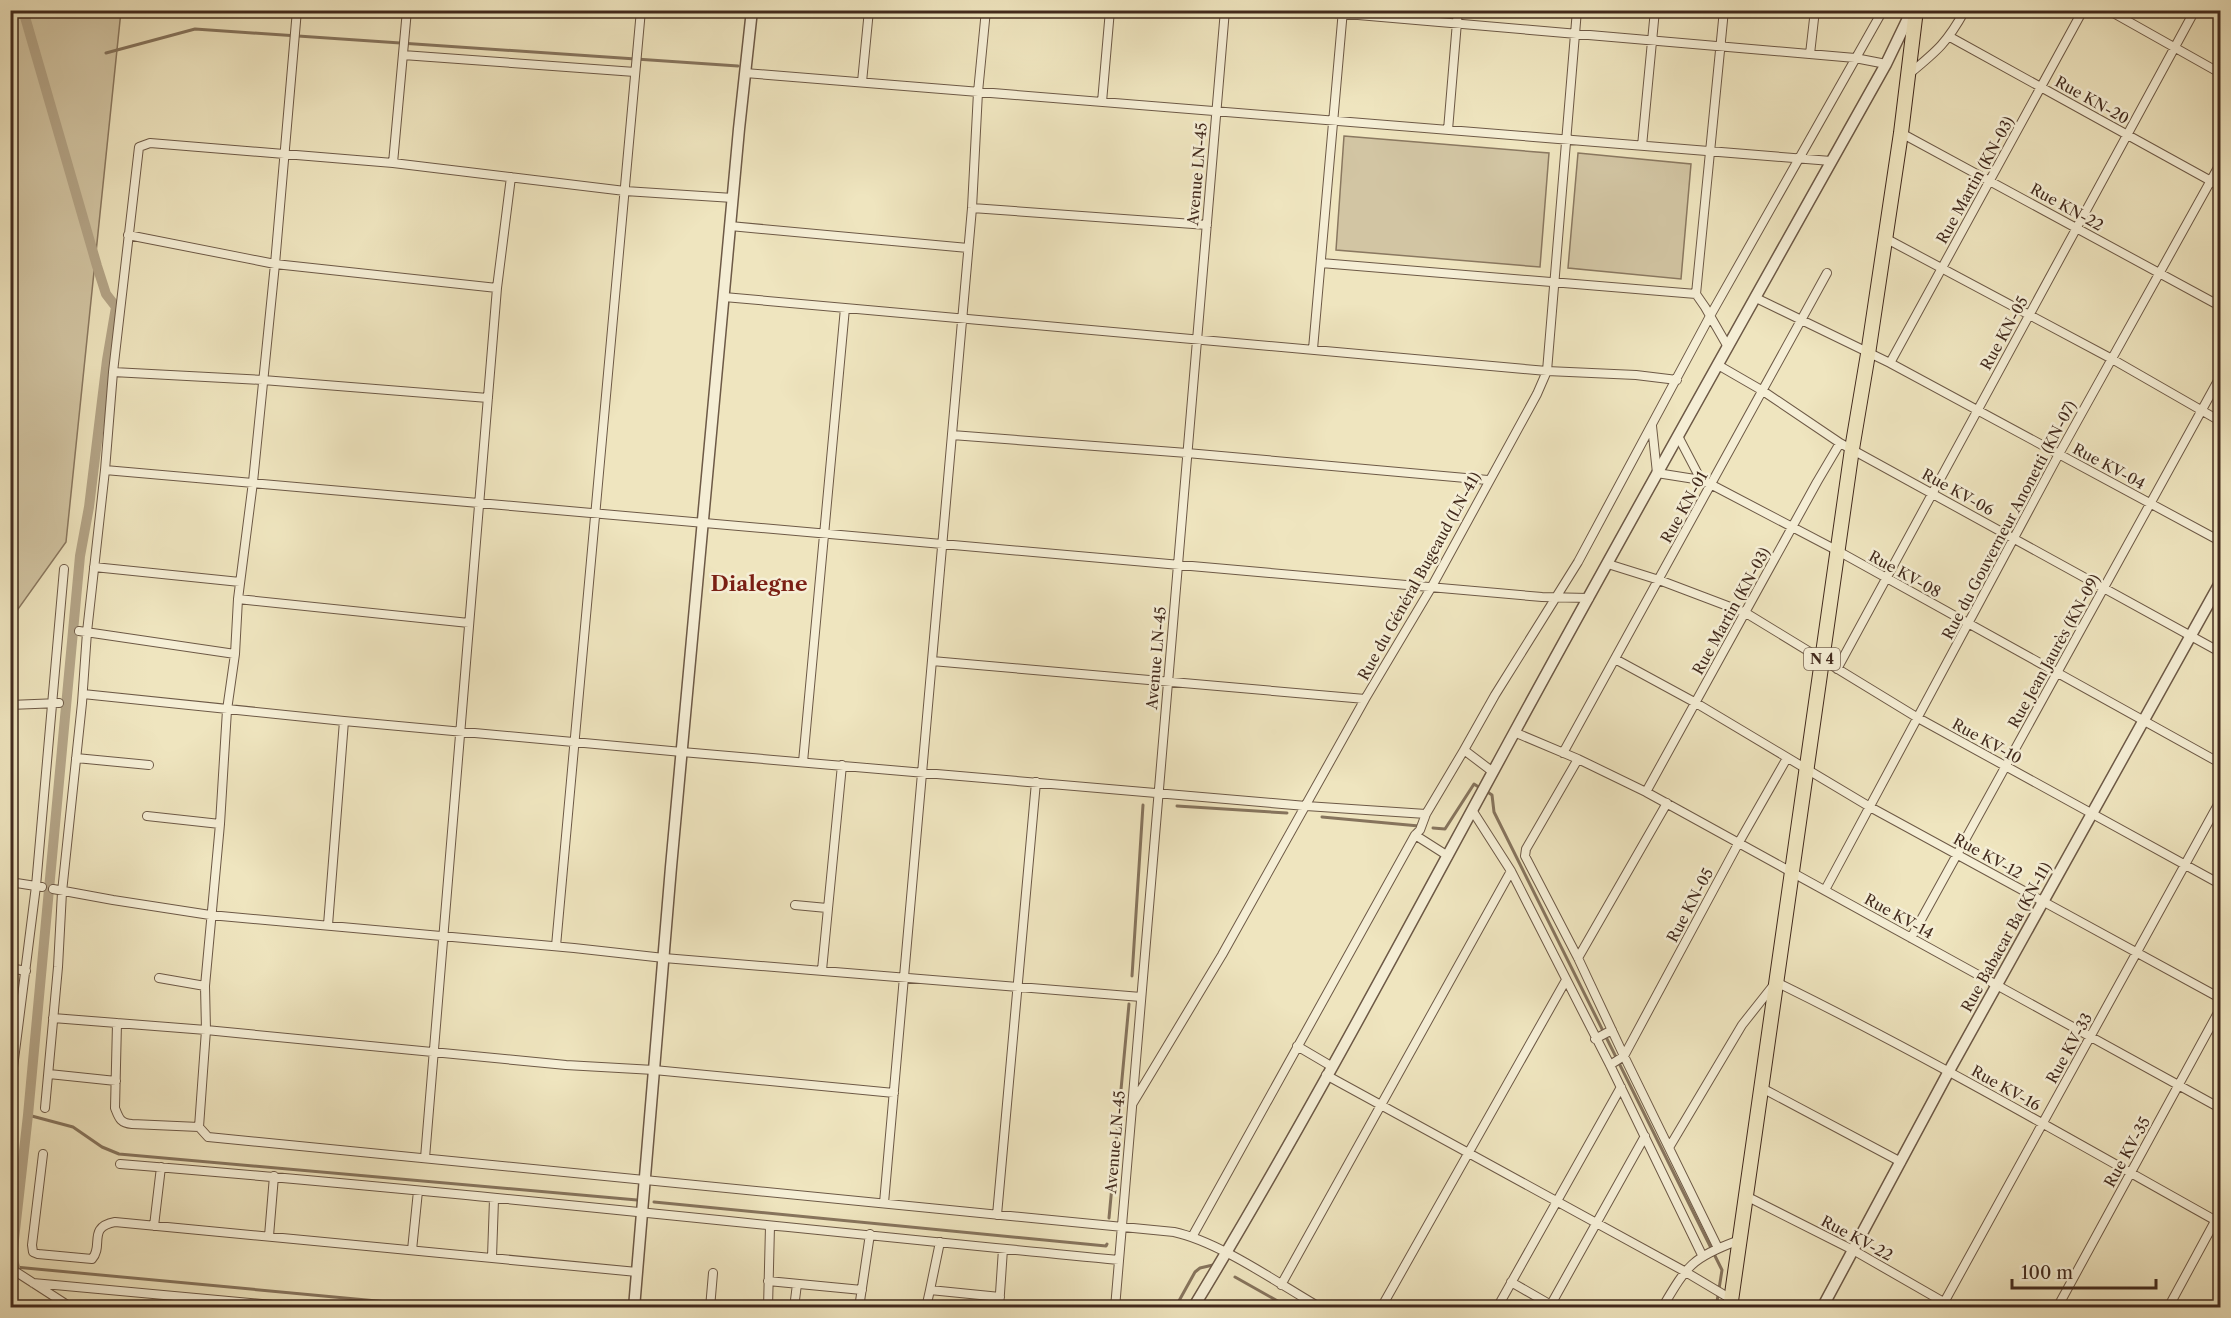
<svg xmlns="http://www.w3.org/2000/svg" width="2231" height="1318" font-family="'Libre Caslon Text',serif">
  <rect width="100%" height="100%" fill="#efe5bf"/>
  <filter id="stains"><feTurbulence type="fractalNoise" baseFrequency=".00333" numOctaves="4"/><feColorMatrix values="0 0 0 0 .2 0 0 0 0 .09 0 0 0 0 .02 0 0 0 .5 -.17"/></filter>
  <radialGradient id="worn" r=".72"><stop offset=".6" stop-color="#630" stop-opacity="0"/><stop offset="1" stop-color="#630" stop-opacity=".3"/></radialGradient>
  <!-- green -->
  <path fill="#d2c5a3" stroke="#8a7860" stroke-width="1.5" d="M11,10l110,1 -55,531 -55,77z
    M1344,136l205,17 -9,114 -204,-17z
    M1578,153l113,11 -10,115 -113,-11z"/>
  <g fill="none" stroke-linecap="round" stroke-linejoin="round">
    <!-- stream -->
    <path stroke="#86745d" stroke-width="3" d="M106,53l89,-24 543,37
      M1486,791l6,4 2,17 228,458 -6,38
      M1177,806l110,7
      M1322,817l97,9
      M1433,828l12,1 29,-45 6,4
      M1132,976l11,-171
      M28,1115l45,12 29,20 17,7 518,46
      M654,1202l452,44 1,-2
      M1109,1218l20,-214
      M15,1267l437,41
      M1235,1277l55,31
      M1175,1308l20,-36 5,-4 13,-3"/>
    <!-- canal -->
    <path stroke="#b4a588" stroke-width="10" d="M15,1267l-3,-10 16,-142 52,-559 9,-49 18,-147 9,-53 -10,-13 -9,-28 -74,-256"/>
    <defs>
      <path id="minor" d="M297,10l-22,254 -22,218 -15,117 -3,55 -8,56 -7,114 -15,162 1,44 -7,97 9,10 966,95c46,10 105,52 147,76
        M1300,10l555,48 31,6
        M2108,10l112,63
        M1950,37l270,149
        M1810,54l5,-44
        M403,55l232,17
        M745,73l1086,88
        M1909,74c28,-23 38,-31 56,-64
        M862,82l7,-72
        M1102,102l8,-92
        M1448,130l10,-120
        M1901,133l319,173
        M1642,146l13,-136
        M393,163l14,-153
        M972,208l235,17
        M730,226l238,22
        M128,235l147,29 222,24
        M1885,238l227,121 108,62
        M1321,263l375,31 9,13 23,40
        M1696,294l28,-284
        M724,297l823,74 89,4 41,5
        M1756,298l134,65 330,178
        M1313,349l30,-339
        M1890,363l193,-353
        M1718,365l45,26 77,52 380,209
        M113,372l150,8 225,18
        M1652,426l5,47 44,7 11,5 126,66 382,212
        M952,435l235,18 301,27
        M1678,436l23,44
        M105,470l1437,127 47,1
        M1608,564l51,16 87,33 172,105 302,166
        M94,567l146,15
        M238,599l231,24
        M79,631l156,23
        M1615,659l81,44 174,104 350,191
        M932,661l433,38
        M1837,669l358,-659
        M83,694l261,27 338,31 624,54 120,8
        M10,705l49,-2
        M1514,732l64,27 68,33 574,316
        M1563,753l264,-480
        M76,758l73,7
        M1578,759l-52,90 -1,7 53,102 46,98 94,192
        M803,762l42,-454
        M1493,772l-29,-22 31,-55 83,-133 132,-246 173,-306
        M1646,792l171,-310 23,-39
        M1472,810l39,61 99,194 92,190
        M147,816l73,8
        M1448,856l-33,-21 5,-5 6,-16 38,-64
        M10,882l32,5
        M53,889l60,11 97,15 364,33 90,10 477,39
        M1825,890l234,-436 161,-290
        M795,905l32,3
        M328,925l16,-204
        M1911,938l309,-561
        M556,946l85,-936
        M1578,958l89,-155
        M10,968l16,3
        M822,970l20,-205
        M159,978l46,8
        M53,1018l153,12 360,35 88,5 240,23
        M117,1023l-2,85c4,10 5,15 17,16l67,3
        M1595,1039l17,-9
        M1297,1046l34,20
        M1610,1065l14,-9 114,-212 49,-86
        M49,1074l67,7
        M1326,1075l358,196 47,28
        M1760,1087l141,75
        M10,1091l26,-205 28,-317
        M1133,1103l89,-148 143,-256 66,-111 106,-194 10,-23 30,-361
        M45,1108l13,-141 4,-75 20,-189 5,-71 18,-162 8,-98 26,-225 11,-4 243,20 232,28 108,7
        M1670,1146l72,-121 34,-43c151,74 297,159 444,241
        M43,1154l-11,91 1,7 5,2 54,5c12,-13 -5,-32 23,-37l522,50
        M425,1158l72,-870 14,-111
        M120,1164c333,27 666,64 999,96
        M1744,1195l109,55 101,58
        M884,1203l88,-995 6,-116 8,-82
        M997,1215l39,-433
        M154,1226l7,-59
        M269,1236l5,-60
        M1192,1237l223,-402
        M412,1250l6,-59
        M492,1257l2,-58
        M10,1268l62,40
        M768,1281l94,9
        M1511,1282l40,23
        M33,1283l272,25
        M1281,1285l230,-414
        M930,1290l10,-48
        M710,1308l3,-35
        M768,1308l2,-82
        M794,1308l3,-24
        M859,1308l11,-74
        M926,1308l4,-18 70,7
        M999,1308l4,-59
        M1115,1308l110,-1298
        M1381,1308l185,-328
        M1497,1308l124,-221
        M1549,1308l96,-172
        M1662,1308c25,-42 29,-50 75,-67
        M1941,1308l279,-507
        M2057,1308l163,-299
        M2168,1308l52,-96"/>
      <path id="tertiary" d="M634,1308l37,-441 68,-738 13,-119
        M1193,1308c114,-188 216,-382 321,-575 122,-224 247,-446 372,-669l26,-54
        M1822,1308l127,-237 271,-488"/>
      <path id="primary" d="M1730,1308l122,-859 16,-95 33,-221 15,-123"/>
    </defs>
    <!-- minor casing -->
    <use href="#minor" stroke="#6d5946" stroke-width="10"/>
    <!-- tertiary casing -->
    <use href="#tertiary" stroke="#6d5946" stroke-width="13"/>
    <!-- primary casing -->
    <use href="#primary" stroke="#422a1d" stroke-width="16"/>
    <!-- minor -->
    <use href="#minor" stroke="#f5eed5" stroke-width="8"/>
    <!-- tertiary -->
    <use href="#tertiary" stroke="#f5eed5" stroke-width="10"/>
    <!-- primary -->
    <use href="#primary" stroke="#efe5bf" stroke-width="14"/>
  </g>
  <g text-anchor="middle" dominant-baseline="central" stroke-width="5" stroke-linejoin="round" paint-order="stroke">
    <!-- shield labels -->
    <rect fill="#f5eed5" stroke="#786554" stroke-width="1.5" x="1804" y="648" width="36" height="22" rx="4.5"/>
    <g font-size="14" font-weight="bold" fill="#422a1d">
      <text x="1822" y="659">N 4</text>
    </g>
    <!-- street labels -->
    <g font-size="15" fill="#422a1d" stroke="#f5eed5">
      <text transform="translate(2092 100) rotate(29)">Rue KN-20</text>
      <text transform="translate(1197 174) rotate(-85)">Avenue LN-45</text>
      <text transform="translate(1975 180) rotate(-61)">Rue Martin (KN-03)</text>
      <text transform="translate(2067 207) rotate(29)">Rue KN-22</text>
      <text transform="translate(2004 333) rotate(-61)">Rue KN-05</text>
      <text transform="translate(2109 466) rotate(28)">Rue KV-04</text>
      <text transform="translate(1958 492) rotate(29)">Rue KV-06</text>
      <text transform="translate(1684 507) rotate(-61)">Rue KN-01</text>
      <text transform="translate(2009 520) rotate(-62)">Rue du Gouverneur Anonetti (KN-07)</text>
      <text transform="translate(1905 574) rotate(29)">Rue KV-08</text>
      <text transform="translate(1419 576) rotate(-61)">Rue du Général Bugeaud (LN-41)</text>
      <text transform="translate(1731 611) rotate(-61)">Rue Martin (KN-03)</text>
      <text transform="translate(2054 651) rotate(-61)">Rue Jean Jaurès (KN-09)</text>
      <text transform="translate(1156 658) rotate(-85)">Avenue LN-45</text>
      <text transform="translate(1987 741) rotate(29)">Rue KV-10</text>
      <text transform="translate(1988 856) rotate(29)">Rue KV-12</text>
      <text transform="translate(1690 905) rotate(-62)">Rue KN-05</text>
      <text transform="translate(1899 916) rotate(29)">Rue KV-14</text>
      <text transform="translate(2006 937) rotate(-61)">Rue Babacar Ba (KN-11)</text>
      <text transform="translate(2069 1048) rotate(-61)">Rue KV-33</text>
      <text transform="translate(2006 1088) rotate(29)">Rue KV-16</text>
      <text transform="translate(1115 1142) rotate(-85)">Avenue LN-45</text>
      <text transform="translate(2127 1152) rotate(-61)">Rue KV-35</text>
      <text transform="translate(1857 1238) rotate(28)">Rue KV-22</text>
    </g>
    <!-- district labels -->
    <g font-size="21" font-weight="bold" fill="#7a1f14" stroke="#f5eed5">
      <text x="759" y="583">Dialegne</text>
    </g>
  </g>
  <!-- margin -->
  <rect width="2231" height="1318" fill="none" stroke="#efe5bf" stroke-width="36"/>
  <rect x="12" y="12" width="2207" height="1294" fill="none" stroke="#422a1d" stroke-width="3"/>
  <rect x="18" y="18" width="2195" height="1282" fill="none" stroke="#422a1d" stroke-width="1.5"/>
  <!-- scale -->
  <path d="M2012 1279v9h144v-9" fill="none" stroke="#422a1d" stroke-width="3"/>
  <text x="2021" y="1279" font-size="18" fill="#422a1d" stroke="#f5eed5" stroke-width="4.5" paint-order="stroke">100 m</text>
  <rect width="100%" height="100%" filter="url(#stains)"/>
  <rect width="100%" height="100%" fill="url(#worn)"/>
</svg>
